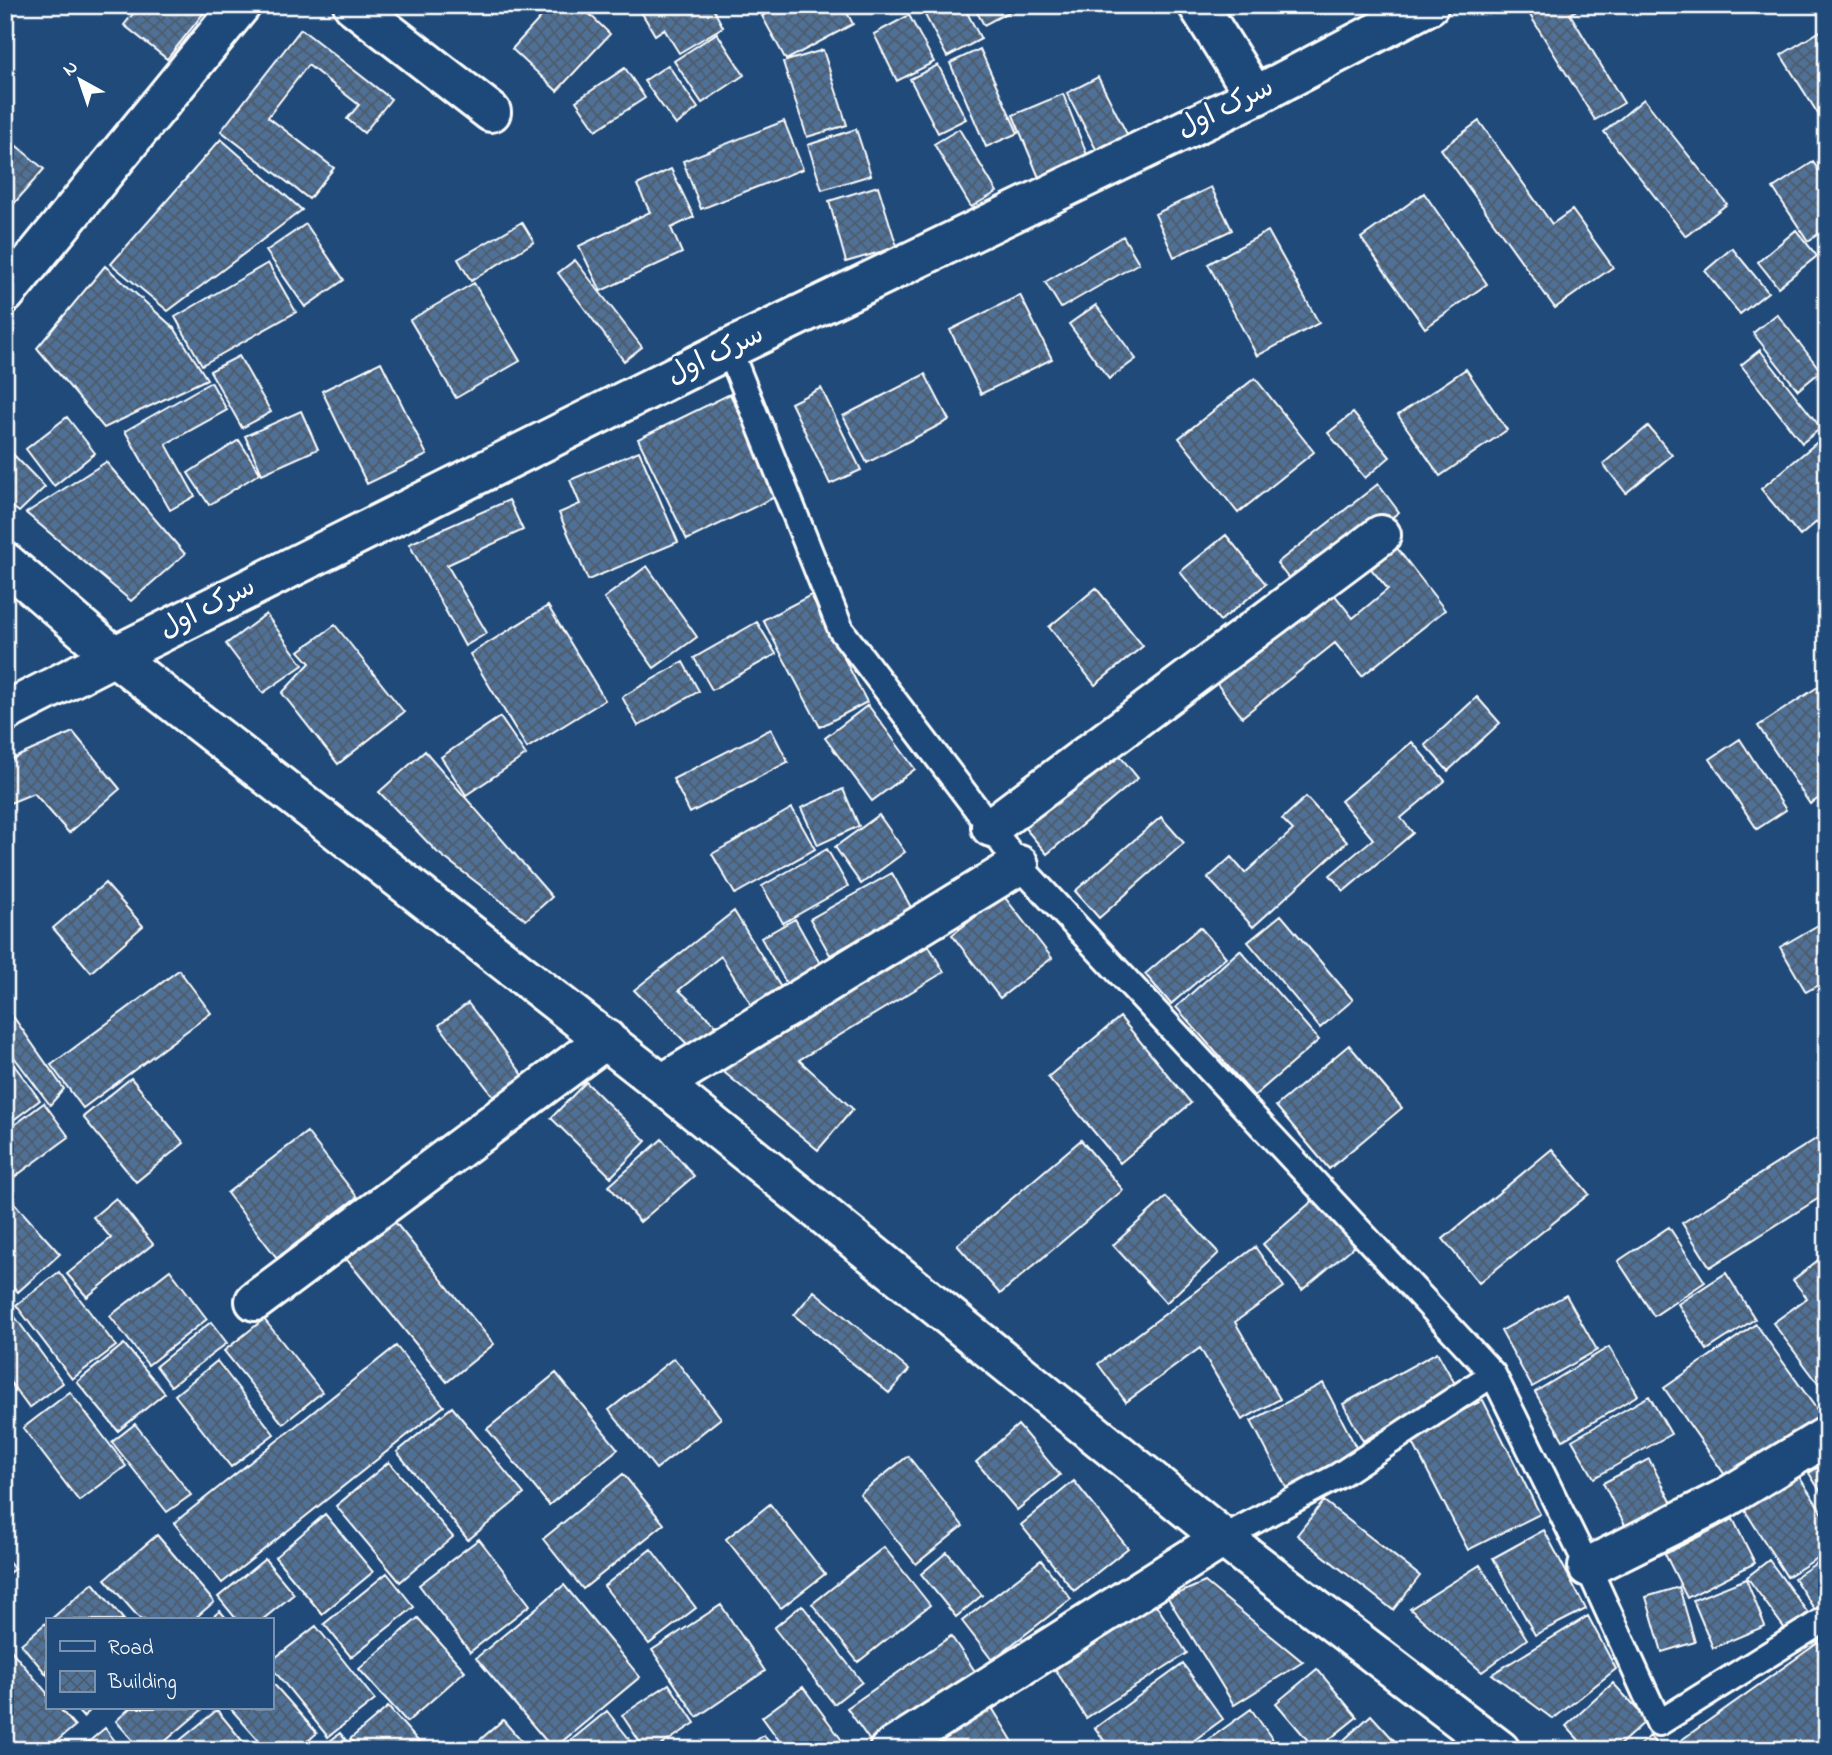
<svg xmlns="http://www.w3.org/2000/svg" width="1832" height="1755" font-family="'Indie Flower','Playpen Sans Arabic',sans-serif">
  <defs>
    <pattern id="building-cross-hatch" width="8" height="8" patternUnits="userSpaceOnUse" patternTransform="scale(1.75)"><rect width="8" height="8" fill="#507197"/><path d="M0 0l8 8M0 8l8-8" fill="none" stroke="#4e5b6a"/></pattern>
  </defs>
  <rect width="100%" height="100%" fill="#1f4a7a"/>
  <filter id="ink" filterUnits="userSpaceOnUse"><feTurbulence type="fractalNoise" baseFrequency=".0143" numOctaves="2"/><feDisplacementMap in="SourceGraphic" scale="14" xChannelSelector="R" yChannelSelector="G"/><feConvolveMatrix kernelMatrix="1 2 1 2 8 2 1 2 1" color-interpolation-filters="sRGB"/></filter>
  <g filter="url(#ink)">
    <!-- building -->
    <path fill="url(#building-cross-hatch)" stroke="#fff" stroke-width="2" d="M140,5h70l-43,54 -43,-34z
      M552,5h28l30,29 -53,57 -45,-42z
      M637,5h74l12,22 -44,26 -15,-24 -9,6z
      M782,5h61l10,19 -67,36 -24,-44z
      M943,5h20l18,34 -34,18 -22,-42z
      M973,5h49l-38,20z
      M1528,5h57l-15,9 54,89 -29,17 -70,-113z
      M909,15l25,47 -37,19 -23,-47z
      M1827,27v101l-46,-73z
      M301,29l90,70 -27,34 -17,-14 12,-14 -51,-40 -40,52 66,51 -25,31 -88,-68z
      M717,33l27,42 -42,28 -28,-42z
      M980,49l38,84 -32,14 -36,-84z
      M823,50l24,75 -40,12 -24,-75z
      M668,65l30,43 -22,17 -32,-44z
      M938,65l28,54 -28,14 -28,-54z
      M625,68l20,30 -49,32 -20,-29z
      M1098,77l33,65 -31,15 -33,-64z
      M1063,94l28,71 -49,20 -29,-70z
      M1644,99l83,105 -41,32 -82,-104z
      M784,121l19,48 -102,40 -18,-48z
      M1479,121l73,103 20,-14 41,57 -58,41 -114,-159z
      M856,129l15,46 -49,15 -14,-45z
      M959,129l38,63 -26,15 -37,-63z
      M5,136l39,33 -39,45z
      M221,139l81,71 -134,101 -57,-47z
      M1813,162l14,20v46l-19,13 -35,-53z
      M671,169l23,48 -23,11 11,25 -81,38 -22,-45 71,-34 -13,-27z
      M878,186l19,61 -51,15 -17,-61z
      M1211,187l21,43 -58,27 -19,-43z
      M1424,193l63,91 -62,44 -64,-90z
      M522,222l12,20 -63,39 -13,-22z
      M306,224l38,56 -39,27 -39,-56z
      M1796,230l21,26 -39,31 -20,-25z
      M1268,231l51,92 -62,33 -49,-92z
      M1123,236l16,27 -78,45 -16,-26z
      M1732,248l36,44 -28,22 -35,-43z
      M575,260l67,87 -18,14 -66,-88z
      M268,263l28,49 -94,53 -27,-48z
      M105,266l70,63 32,50 -103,49 -67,-80z
      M474,283l46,78 -64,37 -46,-78z
      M1020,295l32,64 -71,35 -31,-64z
      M1096,305l40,54 -27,20 -40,-55z
      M1777,314l44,57 -23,19 -45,-57z
      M1760,350l61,78 -19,15 -61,-78z
      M239,356l32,56 -29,16 -32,-57z
      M381,362l46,93 -60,29 -45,-93z
      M1466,369l41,61 -67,46 -42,-61z
      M925,374l24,46 -82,43 -24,-47z
      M1255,378l59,74 -76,61 -59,-75z
      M211,382l16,28 -61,34 29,52 -25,14 -45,-79z
      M821,388l40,82 -31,14 -39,-81z
      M730,394l49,101 -92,45 -49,-101z
      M301,411l17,38 -56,25 -17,-38z
      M1353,413l37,44 -25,21 -37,-45z
      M67,417l28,36 -41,33 -28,-37z
      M1648,426l24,29 -46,38 -23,-29z
      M1827,434v79l-27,23 -39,-47z
      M239,440l21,33 -51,32 -21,-32z
      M5,446l40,41 -26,25 -14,-11z
      M639,451l39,91 -90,38 -29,-67 21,-9 -10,-24z
      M106,462l79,92 -54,47 -105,-88z
      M1378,484l21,28 -101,79 -21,-28z
      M509,500l14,30 -76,35 40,68 -22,13 -56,-102z
      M1226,535l40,49 -46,37 -40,-49z
      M1397,548l48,62 -83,66 -27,-33 -93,74 -25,-33 116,-91 20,25 35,-29 -17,-20z
      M647,566l50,71 -43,31 -50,-70z
      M1096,588l47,58 -48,39 -46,-58z
      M811,595l56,107 -47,25 -57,-107z
      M548,606l57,94 -78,48 -57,-94z
      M266,614l37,51 -40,28 -37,-49z
      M757,622l19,32 -64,36 -18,-32z
      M335,625l69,87 -66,52 -56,-71 28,-30 -11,-12z
      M683,662l16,29 -61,35 -16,-29z
      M1827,681v112l-17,11 -52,-78z
      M1477,697l23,26 -52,48 -23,-26z
      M868,705l47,64 -43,32 -47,-63z
      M500,717l26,38 -60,40 -25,-38z
      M771,729l17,33 -98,51 -17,-34z
      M73,732l47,57 -51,44 -35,-40 -29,12v-43z
      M1740,739l46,71 -29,19 -47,-70z
      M1412,742l33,39 -44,37 12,15 -69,58 -14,-16 43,-36 -32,-38z
      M1110,744l28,34 -91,76 -28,-33z
      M425,751l127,146 -26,23 -89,-68 -58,-60z
      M843,789l16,37 -41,19 -17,-37z
      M1306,797l41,45 -94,85 -45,-49 23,-21 14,16 48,-43 -11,-11z
      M792,808l23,41 -80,45 -23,-40z
      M879,815l26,37 -44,32 -26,-37z
      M1161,817l23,26 -85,75 -24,-27z
      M827,849l21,37 -65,37 -21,-37z
      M892,873l20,36 -82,46 -20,-36z
      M105,883l38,43 -52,46 -38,-44z
      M1003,895l49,63 -52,40 -48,-63z
      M734,911l54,88 -29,18 -38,-61 -42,34 37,35 -23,25 -59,-60z
      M1281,915l72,85 -33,28 -72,-86z
      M795,919l32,57 -34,19 -32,-57z
      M1827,920v60l-21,12 -26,-45z
      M1200,927l26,30 -55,47 -26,-30z
      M929,946l15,26 -145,88 54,49 -35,41 -98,-81z
      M1240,950l79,90 -65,56 -78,-89z
      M179,970l32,43 -128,95 -32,-43z
      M468,1003l61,80 -29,22 -61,-80z
      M5,1005l59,84 -14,16 -45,-60z
      M1120,1017l71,86 -71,60 -72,-86z
      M1349,1045l53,63 -73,61 -53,-63z
      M5,1053l35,47 -32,24 -3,-4z
      M131,1078l53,65 -48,39 -53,-65z
      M586,1082l60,59 -35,36 -60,-59z
      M44,1103l25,34 -64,47v-52z
      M307,1132l50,65 -80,61 -50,-65z
      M1827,1132v61l-117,74 -28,-44z
      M662,1139l32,37 -54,46 -31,-36z
      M1081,1140l42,50 -123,104 -43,-49z
      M1552,1149l37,45 -110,89 -36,-44z
      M5,1193l55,61 -42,38 -13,-14z
      M1166,1197l53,56 -53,50 -53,-58z
      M1317,1197l40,47 -55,46 -39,-46z
      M116,1198l37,46 -66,53 -20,-23 44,-36 -18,-21z
      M390,1216l104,128 -47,38 -104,-127z
      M1669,1227l36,55 -51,34 -36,-55z
      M1255,1247l29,40 -49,35 45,77 -38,21 -42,-72 -74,54 -28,-38z
      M1827,1253v142l-54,-72 34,-25 -14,-18z
      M170,1270l37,49 -59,46 -38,-49z
      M59,1272l57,74 -44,33 -56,-74z
      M1726,1273l29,46 -48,31 -29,-46z
      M814,1291l95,79 -20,23 -95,-78z
      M1566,1295l31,55 -65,37 -31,-56z
      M10,1310l53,73 -34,25 -24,-33v-62z
      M264,1319l58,73 -39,32 -59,-73z
      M211,1322l16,21 -56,43 -15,-20z
      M1756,1324l69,97 -93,64 -68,-97z
      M124,1344l41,49 -47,38 -41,-49z
      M396,1346l48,60 -222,177 -48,-60z
      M1609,1347l29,48 -75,45 -28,-48z
      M1437,1352l21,37 -95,52 -20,-37z
      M674,1358l47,60 -65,51 -47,-59z
      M217,1361l57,73 -43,33 -56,-72z
      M556,1373l62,76 -69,56 -62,-76z
      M1323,1383l36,70 -71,38 -37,-70z
      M70,1392l56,74 -47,35 -56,-73z
      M1649,1396l22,38 -77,44 -22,-38z
      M1483,1400l57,114 -72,36 -58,-113z
      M452,1407l72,87 -56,46 -71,-88z
      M135,1424l56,71 -24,17 -55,-70z
      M1018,1425l42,50 -43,35 -41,-48z
      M908,1456l55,70 -47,38 -56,-70z
      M1649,1459l28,54 -46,24 -28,-54z
      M389,1462l64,75 -53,45 -64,-76z
      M1827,1462v40l-18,-29z
      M623,1474l41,50 -81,65 -40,-50z
      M1798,1475l29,45v32l-40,25 -43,-68z
      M1074,1481l54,67 -54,43 -53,-66z
      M1324,1501l96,75 -27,34 -96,-75z
      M770,1504l55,70 -44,34 -55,-69z
      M325,1514l48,58 -51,42 -47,-57z
      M1733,1519l22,44 -68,35 -22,-44z
      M1544,1530l42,79 -51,26 -42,-77z
      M157,1535l57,67 -21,18h-52l-36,-41z
      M479,1539l51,66 -60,47 -51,-67z
      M884,1547l46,58 -72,57 -46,-58z
      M651,1549l45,59 -47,36 -45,-58z
      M947,1552l35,43 -26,22 -35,-43z
      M1827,1556v46l-12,8 -21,-32z
      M5,1557l9,12 -9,7z
      M265,1559l29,35 -32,26h-25l-19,-23z
      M1041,1560l30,39 -79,61 -30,-39z
      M1769,1560l39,53 -23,16 -38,-52z
      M1480,1565l47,74 -45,33 -72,-63z
      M387,1573l27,34 -63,50 -27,-33z
      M1746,1579l19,47 -52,22 -20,-48z
      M1205,1582l98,80 -69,43 -66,-107z
      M93,1583l31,37h-74z
      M564,1585l76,92 -87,72 -77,-91z
      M1679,1587l16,55 -33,10 -16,-55z
      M1153,1600l34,53 -101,65 -34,-54z
      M721,1605l44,66 -68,46 -45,-67z
      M802,1605l60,77 -28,22 -60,-76z
      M220,1611l8,9h-19z
      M1588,1616l28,53 -63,50 -61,-45z
      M418,1618l47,53 -58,51 -48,-53z
      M47,1622v53l-26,-31z
      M316,1626l59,74 -47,37 -57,-70v-6z
      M951,1636l28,41 -104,71 -28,-40z
      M1822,1640l5,6v104h-142l-8,-7z
      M10,1649l37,44v15h12l16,18 -29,24h-41v-96z
      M1183,1664l40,55 -42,31h-70l-16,-22z
      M1317,1669l40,48 -41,33 -40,-47z
      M271,1681l46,52 -19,17h-31l-37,-42h41z
      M1613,1683l34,37 -33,30h-26l-22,-24z
      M669,1684l26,39 -41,27h-9l-23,-35z
      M803,1687l46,63h-63l-24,-33z
      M991,1706l27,44h-69l-8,-12z
      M388,1707l38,43h-66l-10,-11z
      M75,1708h18l-10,9z
      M130,1708h74l-49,42h-14l-25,-29z
      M1251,1709l29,41h-76l-3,-5z
      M217,1710l27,33 -8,7h-68z
      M607,1711l31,39h-79z
      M1371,1715l32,35h-70z
      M503,1720l26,30h-61z
      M105,1728l17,22h-43z
      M340,1733l14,17h-35z
      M764,1735l10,15h-31z
      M1650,1736l12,14h-28z"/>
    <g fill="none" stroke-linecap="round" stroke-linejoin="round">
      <defs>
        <path id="lane" d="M729,349l112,281 178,235 474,509 95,193 71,156 168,-105
          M1223,1538l115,-62 155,-102"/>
        <path id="street" d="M353,5l138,107
          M1198,5l57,91
          M5,294l236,-289
          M5,562l109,94 548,428 561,454 277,212
          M5,712l109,-56 615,-307 526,-253 174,-91
          M991,827l390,-292
          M662,1084l357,-219
          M255,1301l351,-262
          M1588,1567l134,-67 105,-64
          M889,1750l334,-212"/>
      </defs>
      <!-- lane casing -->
      <use href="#lane" stroke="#fff" stroke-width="30"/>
      <!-- street casing -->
      <use href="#street" stroke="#fff" stroke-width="44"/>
      <!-- lane -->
      <use href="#lane" stroke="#1f4a7a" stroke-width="24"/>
      <!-- street -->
      <use href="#street" stroke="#1f4a7a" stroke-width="38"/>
    </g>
  </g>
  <g text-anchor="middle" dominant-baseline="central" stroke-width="6" stroke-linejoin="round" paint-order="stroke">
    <!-- street labels -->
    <g font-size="28" fill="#fff" stroke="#1f4a7a">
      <text transform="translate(1226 109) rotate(-26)">سرک اول</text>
      <text transform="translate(716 356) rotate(-26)">سرک اول</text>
      <text transform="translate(208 609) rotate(-27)">سرک اول</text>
    </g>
  </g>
  <!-- margin -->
  <rect width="1832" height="1755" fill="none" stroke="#1f4a7a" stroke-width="28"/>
  <rect x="14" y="14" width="1804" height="1727" fill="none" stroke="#fff" stroke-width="2.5" filter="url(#ink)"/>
  <!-- legend -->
  <rect x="46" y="1618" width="228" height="91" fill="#1f4a7a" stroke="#7992af" stroke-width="2"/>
  <rect x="60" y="1641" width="35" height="10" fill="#1f4a7a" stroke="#7992af" stroke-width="2"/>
  <text x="108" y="1654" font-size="21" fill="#ffffff">Road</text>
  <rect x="60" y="1671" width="35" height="21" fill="url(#building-cross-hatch)" stroke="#7992af" stroke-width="2"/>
  <text x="108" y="1688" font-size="21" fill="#ffffff">Building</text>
  <!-- north arrow -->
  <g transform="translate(80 80) rotate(320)" stroke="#1f4a7a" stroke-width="5" paint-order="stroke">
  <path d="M0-5L12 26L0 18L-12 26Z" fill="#ffffff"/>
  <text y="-10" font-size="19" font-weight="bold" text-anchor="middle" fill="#ffffff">N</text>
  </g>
</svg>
